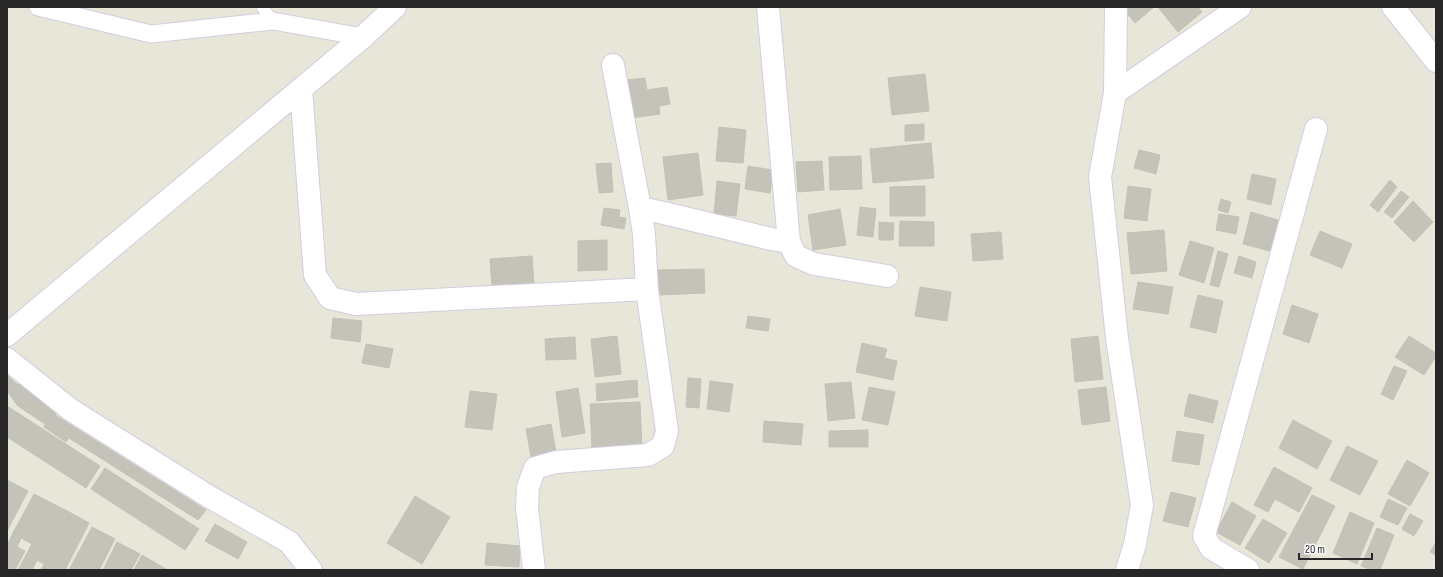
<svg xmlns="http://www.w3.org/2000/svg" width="1443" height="577" font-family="'Sofia Sans Condensed',sans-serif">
  <rect width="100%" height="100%" fill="#e8e6d9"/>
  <!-- building -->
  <path fill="#c4c2b9" stroke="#c3c2b3" d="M1122,7h32l-19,16z
    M1158,7h40l4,5 -24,20z
    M925,74l4,37 -37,4 -4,-37z
    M645,78l2,12 20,-3 3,17 -11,2 1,8 -29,4 -5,-38z
    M924,124v16l-19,1v-16z
    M719,127l27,3 -3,33 -27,-2z
    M931,143l3,35 -61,5 -3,-34z
    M1139,150l21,5 -4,19 -22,-6z
    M698,153l5,42 -35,5 -5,-43z
    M861,156l1,33 -32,1 -1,-33z
    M822,161l2,29 -26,2 -2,-30z
    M611,163l2,29 -14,1 -3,-29z
    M748,166l25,4 -3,23 -25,-4z
    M1252,174l24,5 -5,26 -24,-6z
    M1390,180l7,7 -19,25 -8,-7z
    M717,181l23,3 -4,32 -22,-2z
    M925,186v30h-35v-29z
    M1128,186l23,3 -4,32 -23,-3z
    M1401,191l8,6 -17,21 -8,-6z
    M1221,199l10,3 -3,11 -10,-3z
    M1413,201l20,21 -19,20 -20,-20z
    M860,207l16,2 -3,28 -16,-2z
    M604,208l16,2 -1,7 7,1 -2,11 -23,-4z
    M840,209l6,36 -33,5 -5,-35z
    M1251,212l27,8 -8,31 -27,-7z
    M1219,214l20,3 -3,17 -20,-4z
    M900,221l34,1v24h-35z
    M879,222l15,1 -1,17h-14z
    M1164,230l3,41 -36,3 -4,-41z
    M1320,231l32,13 -10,24 -32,-13z
    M1001,232l2,27 -30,2 -2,-27z
    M607,240v30l-29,1v-30z
    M1190,241l24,7 -10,35 -25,-8z
    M1218,251l10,3 -9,33 -9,-2z
    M532,256l2,28 -42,3 -2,-28z
    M1239,256l17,6 -4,16 -18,-5z
    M704,269l1,24 -46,2 -1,-25z
    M1138,282l35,5 -5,27 -35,-5z
    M920,287l31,5 -4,29 -32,-5z
    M1198,295l25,6 -7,32 -26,-6z
    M1292,305l26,9 -9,29 -26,-9z
    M748,316l22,3 -2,12 -22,-3z
    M333,318l29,3 -2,21 -29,-4z
    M617,336l4,38 -26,3 -4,-38z
    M1098,336l5,43 -28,3 -4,-43z
    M1409,336l27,17v3l-12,19 -29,-18z
    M575,337l1,22 -30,1 -1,-21z
    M862,343l25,6 -3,9 13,3 -4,19 -37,-8z
    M366,344l27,5 -4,19 -27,-5z
    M1394,366l13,5 -14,29 -12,-6z
    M7,375l11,10 3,-3 37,29 -3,4 151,95 -8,10 -129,-82 -3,4 -22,-15 1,-3 -27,-18 -11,-15z
    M688,378l13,1 -2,29 -13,-1z
    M637,380l1,17 -41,4 -1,-17z
    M710,381l23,3 -4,28 -22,-3z
    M851,382l4,36 -27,3 -3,-37z
    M869,387l26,5 -7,33 -26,-5z
    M1106,387l4,34 -28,4 -4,-35z
    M578,388l7,45 -23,4 -6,-45z
    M470,391l27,3 -5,36 -27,-3z
    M1189,394l29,7 -5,22 -29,-7z
    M640,402l2,47 -50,1 -2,-46z
    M7,406l93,60 -14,22 -79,-51z
    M1293,420l39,21 -15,28 -38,-21z
    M764,421l39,3 -2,21 -38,-3z
    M551,424l6,34 -25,4 -6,-33z
    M868,430v17h-39v-16z
    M1177,431l27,4 -5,30 -27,-4z
    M1347,446l31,15 -18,34 -30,-15z
    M1407,460l22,13 -19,33 -22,-12z
    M1274,467l38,21 -13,24 -24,-13 -7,13 -14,-7z
    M105,468l94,61 -14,21 -94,-61z
    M7,480l21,11 -21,40z
    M1171,492l25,6 -8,29 -25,-6z
    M34,494l37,19 -27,51 -7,-4 -5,10h-14l14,-26 -19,-11z
    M1312,495l23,11 -32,63 -24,-12z
    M415,496l35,21 -28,47 -35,-21z
    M1388,499l19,9 -9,17 -18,-8z
    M1232,502l24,14 -16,29 -24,-13z
    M1350,512l24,11 -17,41 -24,-11z
    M71,513l18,10 -24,47h-24z
    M1410,514l13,7 -9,15 -12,-7z
    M1263,519l24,14 -18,30 -24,-15z
    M215,524l32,18 -9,17 -33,-18z
    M92,527l23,12 -16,31h-30z
    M1377,528l17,7 -14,35h-8l-11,-4z
    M13,533l8,5 -4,9 8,4 -10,19h-8v-25z
    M117,542l23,12 -9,16h-28z
    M1436,542v13l-6,-3z
    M487,543l33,3 -1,21 -34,-2z
    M142,555l24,14 -1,1h-31z"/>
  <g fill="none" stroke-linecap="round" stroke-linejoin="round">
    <defs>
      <path id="service" d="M262,7l11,14"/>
      <path id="pedestrian" d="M38,7l113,27 122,-13 90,16"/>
      <path id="minor" d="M1116,7l-1,86 -15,84 17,161 25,167 -7,39 -8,26
        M1393,7l43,54
        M613,65l27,143
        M301,89l14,186 15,23 26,6 291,-15 20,142 -4,15 -15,9 -92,7 -21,6 -7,19 -1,21 7,62
        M1115,93l125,-86
        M789,242l7,14 18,8 73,12
        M647,289l-3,-55 -4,-26 24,5 107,26 18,3 -21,-235
        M7,335l356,-298 32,-30
        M7,359l64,51 137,86 81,46 22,28
        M1248,570l-37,-22 -7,-12 112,-407"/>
    </defs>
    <!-- service casing -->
    <use href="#service" stroke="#d0cedf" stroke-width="13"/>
    <!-- pedestrian casing -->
    <use href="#pedestrian" stroke="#d0cedf" stroke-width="19"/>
    <!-- minor casing -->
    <use href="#minor" stroke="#d0cedf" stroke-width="24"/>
    <!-- service -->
    <use href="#service" stroke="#fff" stroke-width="11"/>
    <!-- pedestrian -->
    <use href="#pedestrian" stroke="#fff" stroke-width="17"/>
    <!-- minor -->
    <use href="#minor" stroke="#fff" stroke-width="22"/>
  </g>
  <!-- border -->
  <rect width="1443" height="577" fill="none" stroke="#272727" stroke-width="16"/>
  <!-- scale -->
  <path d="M1299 553v6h73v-6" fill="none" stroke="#272727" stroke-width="2"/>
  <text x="1305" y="553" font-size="12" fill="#272727" stroke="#ffffff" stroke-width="3" paint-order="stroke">20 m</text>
</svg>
